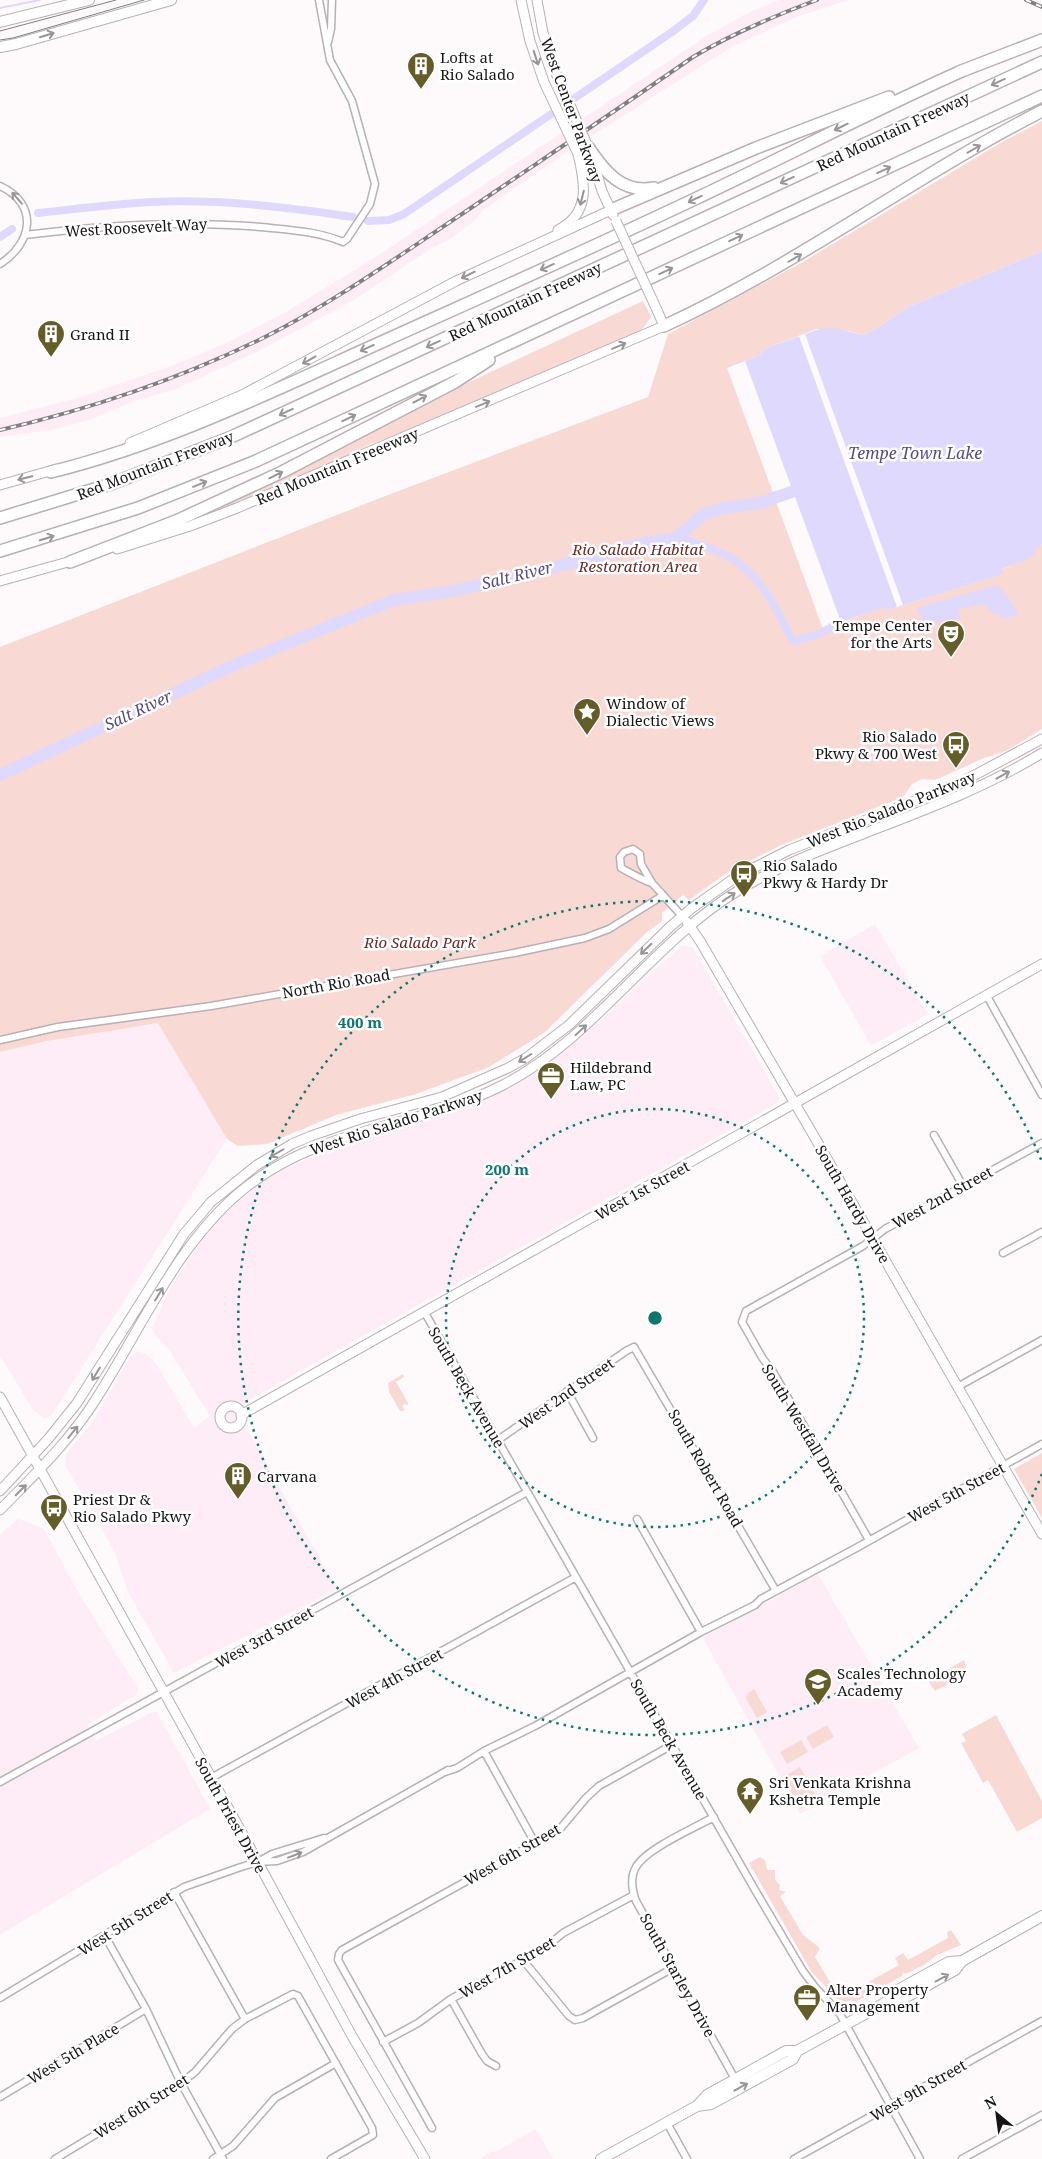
<svg xmlns="http://www.w3.org/2000/svg" width="1042" height="2159" font-family="'Noto Serif',serif">
  <rect width="100%" height="100%" fill="#fefafc"/>
  <!-- built -->
  <path fill="#feedf7" d="M779,0h70l-50,16 -66,30 -165,105 -85,59 -9,11 -25,19 -19,9 -76,51 -95,51 -88,40 -34,9 -45,19 -41,11 -51,7v-19l77,-20 94,-32 55,-23 58,-30 87,-53 337,-225 42,-23z
    M875,924l53,90 -57,32 -51,-90z
    M682,945l11,3 85,147 1,7 -544,306 102,181 -163,84 -46,-81 -14,-41 -49,-86 1,-11 27,-33 38,-65 6,-5 10,3 10,11 37,63 16,-12 -41,-66 -14,-15 -3,-7 20,-43 26,-40 22,-27 37,-33 26,-16 80,-33 74,-21 60,-21 22,-12 35,-23 31,-25z
    M158,1022l69,117 -176,277 -7,2 -11,-8 -33,-54v-304l47,-11z
    M18,1518l26,11 36,66 59,95 -3,5 -48,29 7,17 58,-29h4l53,97 -210,126v-400z
    M818,1574l101,174 -119,66 -97,-176z
    M536,2129l17,30h-74l14,-8 2,1z"/>
  <!-- green -->
  <path fill="#f9d9d3" d="M1042,121v130l-134,56 -31,21 -14,7 -15,-4 -31,-2 -51,19 -6,7 -33,13 96,261 63,-23 2,4 114,-36 -1,-5 7,-2 34,-23v185l-36,22 -24,8 -47,21 -13,-1 -10,5 -9,13 -124,49 -51,26 -39,28 -6,-5 -21,18v8l-16,12 -102,100 -55,34 -73,27 -80,21 -69,29 -29,2 -11,-7 -69,-116 -111,18 -47,11v-405l393,-154 255,-96 20,-63 133,-71 201,-121z
    M643,301l8,16 -11,15 -239,101c-15,6 -32,10 -45,19l-160,68 75,-38 112,-60z
    M403,1374l1,3 -8,5 12,21 -1,3 -1,-3 -4,3 3,4 -3,1h-2l-11,-19 -1,-9z
    M1042,1453v65l-28,-49z
    M964,1660l2,8 -2,8 -29,15 -6,-9 2,-6 16,-6z
    M754,1689l13,23 -10,6 -11,-19 1,-5z
    M996,1715l46,86v17l-25,14 -29,-52 -5,3 -22,-40 5,-2 -4,-7z
    M827,1725l7,12 -21,12 -7,-12z
    M801,1740l7,12 -21,12 -7,-12z
    M800,1767l18,32 -18,10 -18,-31z
    M760,1857l5,3 2,10h8v10l5,5 -1,5 7,2 -6,4 23,39 17,13 -5,9 22,37 5,-4 3,5 54,-30 -4,-7 8,-5 5,7 40,-22 -1,-6 4,-2 10,15 -24,10 -13,10 -19,9 -2,-2 -1,4 -48,27 -3,-3 -10,4 -30,-33 -62,-108z"/>
  <!-- water -->
  <path fill="#e0d9fe" d="M1042,251v293l-8,7 1,3 -11,7 -23,8 2,5 -115,36 -3,-3 -44,15 -96,-261 15,-6 6,-7 56,-20h12l29,7 14,-7 31,-21z
    M997,585l9,9 13,21 -18,4 -2,-5 -7,-1 -8,-9 -26,5 2,9 -35,6 -8,-16z"/>
  <!-- pier -->
  <path fill="#fefafc" d="M805,334l98,271 -6,2 -98,-271z"/>
  <g fill="none" stroke-linecap="round" stroke-linejoin="round">
    <!-- stream -->
    <path stroke="#e0d9fe" stroke-width="2" d="M0,8l40,-8"/>
    <!-- canal -->
    <path stroke="#e0d9fe" stroke-width="8" d="M38,213c38,-4 76,-9 114,-11 67,-3 135,5 201,15
      M368,221l21,-1 15,-6 268,-182 21,-16 11,-16
      M0,237l12,-8
      M677,537c21,7 47,14 64,28 24,18 37,48 50,73l4,3 24,-7 22,-12"/>
    <!-- river -->
    <path stroke="#e0d9fe" stroke-width="12" d="M0,775l234,-110 160,-65 59,-9 148,-35 42,-13 27,-4 7,-2 27,-23 20,-6 36,-5 48,-17"/>
    <defs>
      <path id="street" d="M328,42l3,-13 1,-29
        M0,186c39,18 33,57 0,78
        M25,235c79,-10 157,-15 236,-8 28,3 56,4 82,15l4,-3 23,-35 5,-20 -23,-83 -22,-41 -11,-60
        M652,883c-4,0 -27,-13 -31,-15l-1,-11 4,-5 9,-3 7,5 1,10 11,19 30,33
        M987,996l55,99
        M0,1040l58,-13 153,-21 303,-53 71,-15 24,-9 53,-33
        M934,1135l29,51
        M1003,1253l39,-21
        M425,1313l330,577 48,81 12,16 25,27 80,145
        M959,1386l83,-46
        M567,1391l26,47
        M498,1440l128,-89 8,-4 142,244
        M637,1519l64,113
        M869,1540l-97,-170 -9,-11 -21,-37 4,-11 117,-65 22,-17 157,-86
        M484,1751l51,92
        M445,1772l12,-4 27,-17 51,-25 166,-94 54,-27 6,-6 97,-52 184,-103
        M211,1778l365,-201
        M0,1782l527,-290
        M714,1817c-20,11 -68,32 -78,50 -6,10 -4,23 0,34l99,178
        M258,1862l14,-8 52,-16
        M174,1892l71,127
        M105,1936l41,73 35,74 42,76
        M523,1960l46,56 6,4 8,-2 90,-50
        M0,1998l184,-111 57,-20 16,-5 20,-1 26,-9 145,-82
        M451,1999l31,55 5,7 9,5
        M383,2042l35,-19 33,-24 94,-51 18,-15 71,-38
        M0,2097l146,-88
        M667,2123l20,36
        M432,2128l-94,-168 1,-6 3,-4 27,-15 190,-105 27,-32 13,-12 73,-41
        M55,2159l126,-76 14,-11 37,-43 13,-10 48,-25 5,2 74,132 1,7 -42,24
        M213,2159l20,-13 42,-48 61,-35
        M794,2159l248,-138
        M962,2159l80,-44"/>
      <path id="secondary" d="M521,0l9,41 14,41
        M537,0l6,33 13,40
        M591,154l11,37 11,24
        M558,230c33,-17 27,-47 20,-76
        M130,443l112,-48 214,-114 155,-71
        M0,485l57,-16
        M117,549l73,-23 47,-18 427,-182 -7,-16
        M0,581l75,-21
        M687,922l13,19 118,202 224,391
        M0,1397l242,436 110,203 73,123
        M220 1417a11 11 0 1 1 22 0a11 11 0 1 1-22 0Z
        M241,1415l801,-451
        M0,1491l49,-53 28,-35 107,-169 27,-32 46,-37 35,-21 19,-8 49,-17 82,-22 66,-29 18,-10 43,-33 102,-99 21,-18 44,-31 53,-27 169,-66 84,-45
        M0,1510c34,-35 70,-69 96,-111 45,-70 79,-152 144,-207 80,-67 175,-62 263,-107 93,-48 147,-141 236,-195 38,-23 79,-39 121,-55 62,-24 125,-47 182,-82"/>
      <path id="primary" d="M0,22l89,-22
        M0,47l16,-3 155,-44
        M885,2003l14,-2 56,-31 7,-9
        M697,2106l10,-11 79,-44h11
        M601,2159l96,-53 14,-2 82,-45 4,-8 88,-48 13,-13 51,-28 13,-1 80,-45"/>
      <path id="highway" d="M959,72l83,-32
        M588,147c16,24 34,47 66,41
        M611,210l145,-62 133,-51
        M664,326c133,-61 249,-149 378,-215
        M51,472c117,-29 226,-83 335,-132 104,-47 208,-93 311,-142 89,-42 177,-88 267,-128
        M0,518l111,-34 118,-46 813,-376
        M0,551l138,-43 118,-47 786,-365
        M70,562l106,-41 106,-49 173,-90 34,-22"/>
    </defs>
    <!-- street casing -->
    <use href="#street" stroke="#b9b0b5" stroke-width="9"/>
    <!-- secondary casing -->
    <use href="#secondary" stroke="#b9b0b5" stroke-width="11"/>
    <!-- primary casing -->
    <use href="#primary" stroke="#b9b0b5" stroke-width="12"/>
    <!-- highway casing -->
    <use href="#highway" stroke="#b9b0b5" stroke-width="14"/>
    <!-- street -->
    <use href="#street" stroke="#fff" stroke-width="6"/>
    <!-- secondary -->
    <use href="#secondary" stroke="#fff" stroke-width="9"/>
    <!-- primary -->
    <use href="#primary" stroke="#fff" stroke-width="10"/>
    <!-- highway -->
    <use href="#highway" stroke="#fff" stroke-width="11"/>
    <!-- tram -->
    <path stroke="#837f81" stroke-width="1" d="M0,31l116,-31
      M0,40l13,-2 131,-38"/>
    <defs>
      <path id="rail" d="M1026,0l16,7
        M0,430c91,-21 179,-51 263,-92 70,-35 134,-81 199,-124 78,-53 155,-104 231,-157 40,-24 81,-41 124,-57"/>
    </defs>
    <!-- rail casing -->
    <use href="#rail" stroke="#837f81" stroke-width="4"/>
    <!-- rail -->
    <use href="#rail" stroke="#fff" stroke-width="2" stroke-dasharray="5.5" stroke-linecap="butt"/>
    <defs>
      <path id="secondary-bridge" d="M556,73l32,74
        M544,82l34,72
        M616,221l41,89"/>
    </defs>
    <!-- secondary-bridge casing -->
    <use href="#secondary-bridge" stroke="#b9b0b5" stroke-width="11" stroke-linecap="butt"/>
    <!-- secondary-bridge -->
    <use href="#secondary-bridge" stroke="#fff" stroke-width="9"/>
  </g>
  <!-- one-way arrows -->
  <defs><path id="oneway-shaft" d="M-6 0H5M1.5-3L5.5 0L1.5 3" fill="none" stroke-width="1.6" stroke-linecap="round" stroke-linejoin="round" transform="scale(1.25)"/></defs>
  <g stroke="#979596">
    <use href="#oneway-shaft" transform="translate(47 35) rotate(-17)"/>
    <use href="#oneway-shaft" transform="translate(536 58) rotate(72)"/>
    <use href="#oneway-shaft" transform="translate(998 82) rotate(155)"/>
    <use href="#oneway-shaft" transform="translate(841 127) rotate(154)"/>
    <use href="#oneway-shaft" transform="translate(974 149) rotate(-30)"/>
    <use href="#oneway-shaft" transform="translate(884 170) rotate(-25)"/>
    <use href="#oneway-shaft" transform="translate(787 180) rotate(155)"/>
    <use href="#oneway-shaft" transform="translate(17 198) rotate(-131)"/>
    <use href="#oneway-shaft" transform="translate(582 198) rotate(104)"/>
    <use href="#oneway-shaft" transform="translate(695 199) rotate(155)"/>
    <use href="#oneway-shaft" transform="translate(736 238) rotate(-25)"/>
    <use href="#oneway-shaft" transform="translate(795 258) rotate(-30)"/>
    <use href="#oneway-shaft" transform="translate(547 267) rotate(156)"/>
    <use href="#oneway-shaft" transform="translate(666 271) rotate(-25)"/>
    <use href="#oneway-shaft" transform="translate(468 275) rotate(154)"/>
    <use href="#oneway-shaft" transform="translate(433 344) rotate(155)"/>
    <use href="#oneway-shaft" transform="translate(619 346) rotate(-23)"/>
    <use href="#oneway-shaft" transform="translate(367 348) rotate(156)"/>
    <use href="#oneway-shaft" transform="translate(309 360) rotate(151)"/>
    <use href="#oneway-shaft" transform="translate(420 399) rotate(-28)"/>
    <use href="#oneway-shaft" transform="translate(483 404) rotate(-23)"/>
    <use href="#oneway-shaft" transform="translate(286 412) rotate(155)"/>
    <use href="#oneway-shaft" transform="translate(349 418) rotate(-25)"/>
    <use href="#oneway-shaft" transform="translate(276 475) rotate(-26)"/>
    <use href="#oneway-shaft" transform="translate(25 478) rotate(166)"/>
    <use href="#oneway-shaft" transform="translate(200 484) rotate(-22)"/>
    <use href="#oneway-shaft" transform="translate(47 538) rotate(-17)"/>
    <use href="#oneway-shaft" transform="translate(1003 775) rotate(-29)"/>
    <use href="#oneway-shaft" transform="translate(729 897) rotate(-34)"/>
    <use href="#oneway-shaft" transform="translate(646 949) rotate(136)"/>
    <use href="#oneway-shaft" transform="translate(581 1030) rotate(-43)"/>
    <use href="#oneway-shaft" transform="translate(525 1058) rotate(148)"/>
    <use href="#oneway-shaft" transform="translate(277 1153) rotate(150)"/>
    <use href="#oneway-shaft" transform="translate(159 1294) rotate(-59)"/>
    <use href="#oneway-shaft" transform="translate(96 1374) rotate(121)"/>
    <use href="#oneway-shaft" transform="translate(73 1432) rotate(-51)"/>
    <use href="#oneway-shaft" transform="translate(21 1490) rotate(-45)"/>
    <use href="#oneway-shaft" transform="translate(295 1855) rotate(-21)"/>
    <use href="#oneway-shaft" transform="translate(942 1978) rotate(-28)"/>
    <use href="#oneway-shaft" transform="translate(741 2087) rotate(-29)"/>
  </g>
  <!-- distance rings -->
  <g fill="none" stroke="#0f766e" stroke-width="2.5" stroke-dasharray="2.5 5">
    <circle cx="655" cy="1318" r="209"/>
    <path d="M1042 1474A417 417 0 1 1 1042 1162"/>
  </g>
  <!-- icons -->
  <defs>
    <symbol id="building-pin" viewBox="-11 -11 22 30"><path d="M0 17L-7.5 6A9.5 9.5 0 1 1 7.5 6Z" fill="#645c29" stroke="#fff"/><path d="M-4-6H4V6H1V3H-1V6H-4ZM-2.5-4.3h1.7v1.8h-1.7ZM.8-4.3h1.7v1.8H.8ZM-2.5-1h1.7V.8h-1.7ZM.8-1h1.7V.8H.8Z" fill="#fff"/></symbol>
    <symbol id="theatre-pin" viewBox="-11 -11 22 30"><path d="M0 17L-7.5 6A9.5 9.5 0 1 1 7.5 6Z" fill="#645c29" stroke="#fff"/><path d="M-5-5.5Q0-4 5-5.5V0Q5 5 0 6Q-5 5-5 0ZM-3.3-2.5H-1v1.5H-3.3ZM1-2.5H3.3v1.5H1ZM-2.8 1Q0 5.5 2.8 1Z" fill="#fff"/></symbol>
    <symbol id="sight-pin" viewBox="-11 -11 22 30"><path d="M0 17L-7.5 6A9.5 9.5 0 1 1 7.5 6Z" fill="#645c29" stroke="#fff"/><path d="M0-6L1.8-2.2L6-1.7L2.9 1.2L3.7 5.4L0 3.3L-3.7 5.4L-2.9 1.2L-6-1.7L-1.8-2.2Z" fill="#fff"/></symbol>
    <symbol id="bus-pin" viewBox="-11 -11 22 30"><path d="M0 17L-7.5 6A9.5 9.5 0 1 1 7.5 6Z" fill="#645c29" stroke="#fff"/><path d="M-5-6H5V4H4V6H2V4H-2V6H-4V4H-5ZM-3.5-4V0h7V-4ZM-3.5 1.2v1.5H-2V1.2ZM2 1.2v1.5H3.5V1.2Z" fill="#fff"/></symbol>
    <symbol id="office-pin" viewBox="-11 -11 22 30"><path d="M0 17L-7.5 6A9.5 9.5 0 1 1 7.5 6Z" fill="#645c29" stroke="#fff"/><path d="M-6-3h4V-5.5h4V-3h4V5H-6ZM-1-4.5V-3h2v-1.5ZM-6 0V1H6V0Z" fill="#fff"/></symbol>
    <symbol id="school-pin" viewBox="-11 -11 22 30"><path d="M0 17L-7.5 6A9.5 9.5 0 1 1 7.5 6Z" fill="#645c29" stroke="#fff"/><path d="M0-5L7-2L0 1L-7-2ZM-4 1L0 2.5L4 1V4Q0 6-4 4Z" fill="#fff"/></symbol>
    <symbol id="temple-pin" viewBox="-11 -11 22 30"><path d="M0 17L-7.5 6A9.5 9.5 0 1 1 7.5 6Z" fill="#645c29" stroke="#fff"/><path d="M0-6L5-2H3V0L6.5 2.5H4V6H1.5V3h-3V6H-4V2.5H-6.5L-3 0V-2H-5Z" fill="#fff"/></symbol>
  </defs>
  <g fill-rule="evenodd">
    <use href="#building-pin" x="405" y="50" width="32" height="43"/>
    <use href="#building-pin" x="35" y="318" width="32" height="43"/>
    <use href="#theatre-pin" x="935" y="618" width="32" height="43"/>
    <use href="#sight-pin" x="571" y="696" width="32" height="43"/>
    <use href="#bus-pin" x="940" y="729" width="32" height="43"/>
    <use href="#bus-pin" x="728" y="858" width="32" height="43"/>
    <use href="#office-pin" x="535" y="1060" width="32" height="43"/>
    <use href="#building-pin" x="222" y="1460" width="32" height="43"/>
    <use href="#bus-pin" x="38" y="1492" width="32" height="43"/>
    <use href="#school-pin" x="802" y="1666" width="32" height="43"/>
    <use href="#temple-pin" x="734" y="1775" width="32" height="43"/>
    <use href="#office-pin" x="791" y="1982" width="32" height="43"/>
  </g>
  <g text-anchor="middle" dominant-baseline="central" stroke-width="5" stroke-linejoin="round" paint-order="stroke">
    <!-- poi labels -->
    <g font-size="15" fill="#171416" stroke="#fff" text-anchor="start">
      <text x="440" y="57">Lofts at<tspan x="440" dy="17">Rio Salado</tspan></text>
      <text x="70" y="334">Grand II</text>
      <text x="932" y="625" text-anchor="end">Tempe Center<tspan x="932" dy="17">for the Arts</tspan></text>
      <text x="606" y="703">Window of<tspan x="606" dy="17">Dialectic Views</tspan></text>
      <text x="937" y="736" text-anchor="end">Rio Salado<tspan x="937" dy="17">Pkwy &amp; 700 West</tspan></text>
      <text x="763" y="865">Rio Salado<tspan x="763" dy="17">Pkwy &amp; Hardy Dr</tspan></text>
      <text x="570" y="1067">Hildebrand<tspan x="570" dy="17">Law, PC</tspan></text>
      <text x="257" y="1476">Carvana</text>
      <text x="73" y="1499">Priest Dr &amp;<tspan x="73" dy="17">Rio Salado Pkwy</tspan></text>
      <text x="837" y="1673">Scales Technology<tspan x="837" dy="17">Academy</tspan></text>
      <text x="769" y="1782">Sri Venkata Krishna<tspan x="769" dy="17">Kshetra Temple</tspan></text>
      <text x="826" y="1989">Alter Property<tspan x="826" dy="17">Management</tspan></text>
    </g>
    <!-- street labels -->
    <g font-size="15" fill="#171416" stroke="#fff">
      <text transform="translate(572 110) rotate(70)">West Center Parkway</text>
      <text transform="translate(893 131) rotate(-25)">Red Mountain Freeway</text>
      <text transform="translate(136 227) rotate(-3)">West Roosevelt Way</text>
      <text transform="translate(525 301) rotate(-25)">Red Mountain Freeway</text>
      <text transform="translate(155 465) rotate(-21)">Red Mountain Freeway</text>
      <text transform="translate(337 466) rotate(-23)">Red Mountain Freeeway</text>
      <text transform="translate(891 809) rotate(-22)">West Rio Salado Parkway</text>
      <text transform="translate(336 983) rotate(-10)">North Rio Road</text>
      <text transform="translate(396 1122) rotate(-18)">West Rio Salado Parkway</text>
      <text transform="translate(642 1190) rotate(-29)">West 1st Street</text>
      <text transform="translate(942 1197) rotate(-29)">West 2nd Street</text>
      <text transform="translate(853 1204) rotate(60)">South Hardy Drive</text>
      <text transform="translate(467 1387) rotate(60)">South Beck Avenue</text>
      <text transform="translate(566 1393) rotate(-35)">West 2nd Street</text>
      <text transform="translate(804 1428) rotate(59)">South Westfall Drive</text>
      <text transform="translate(706 1468) rotate(60)">South Robert Road</text>
      <text transform="translate(956 1492) rotate(-29)">West 5th Street</text>
      <text transform="translate(264 1637) rotate(-29)">West 3rd Street</text>
      <text transform="translate(394 1678) rotate(-29)">West 4th Street</text>
      <text transform="translate(669 1739) rotate(60)">South Beck Avenue</text>
      <text transform="translate(231 1815) rotate(61)">South Priest Drive</text>
      <text transform="translate(512 1854) rotate(-30)">West 6th Street</text>
      <text transform="translate(125 1923) rotate(-32)">West 5th Street</text>
      <text transform="translate(507 1967) rotate(-30)">West 7th Street</text>
      <text transform="translate(678 1975) rotate(61)">South Starley Drive</text>
      <text transform="translate(73 2053) rotate(-31)">West 5th Place</text>
      <text transform="translate(918 2090) rotate(-30)">West 9th Street</text>
      <text transform="translate(141 2106) rotate(-32)">West 6th Street</text>
    </g>
    <!-- park labels -->
    <g font-size="15" font-style="italic" fill="#6b2b24" stroke="#fff">
      <text x="638" y="549">Rio Salado Habitat<tspan x="638" dy="17">Restoration Area</tspan></text>
      <text x="420" y="942">Rio Salado Park</text>
    </g>
    <!-- water labels -->
    <g font-size="16" font-style="italic" fill="#574983" stroke="#fff">
      <text x="915" y="453">Tempe Town Lake</text>
      <text transform="translate(517 575) rotate(-14)">Salt River</text>
      <text transform="translate(138 710) rotate(-25)">Salt River</text>
    </g>
  </g>
  <circle cx="655" cy="1318" r="8" fill="#0f766e" stroke="#fff" stroke-width="2.5"/>
  <g font-size="15" text-anchor="middle" font-weight="bold" fill="#0f766e" stroke="#fff" stroke-width="5" stroke-linejoin="round" paint-order="stroke">
    <text x="360" y="1028">400 m</text>
    <text x="507" y="1175">200 m</text>
  </g>
  <!-- north arrow -->
  <g transform="translate(997 2114) rotate(331)" stroke="#ffffff" stroke-width="4" paint-order="stroke">
  <path d="M0-4L9 19L0 12L-9 19Z" fill="#171416"/>
  <text y="-8" font-size="14" font-weight="bold" text-anchor="middle" fill="#171416">N</text>
  </g>
</svg>
